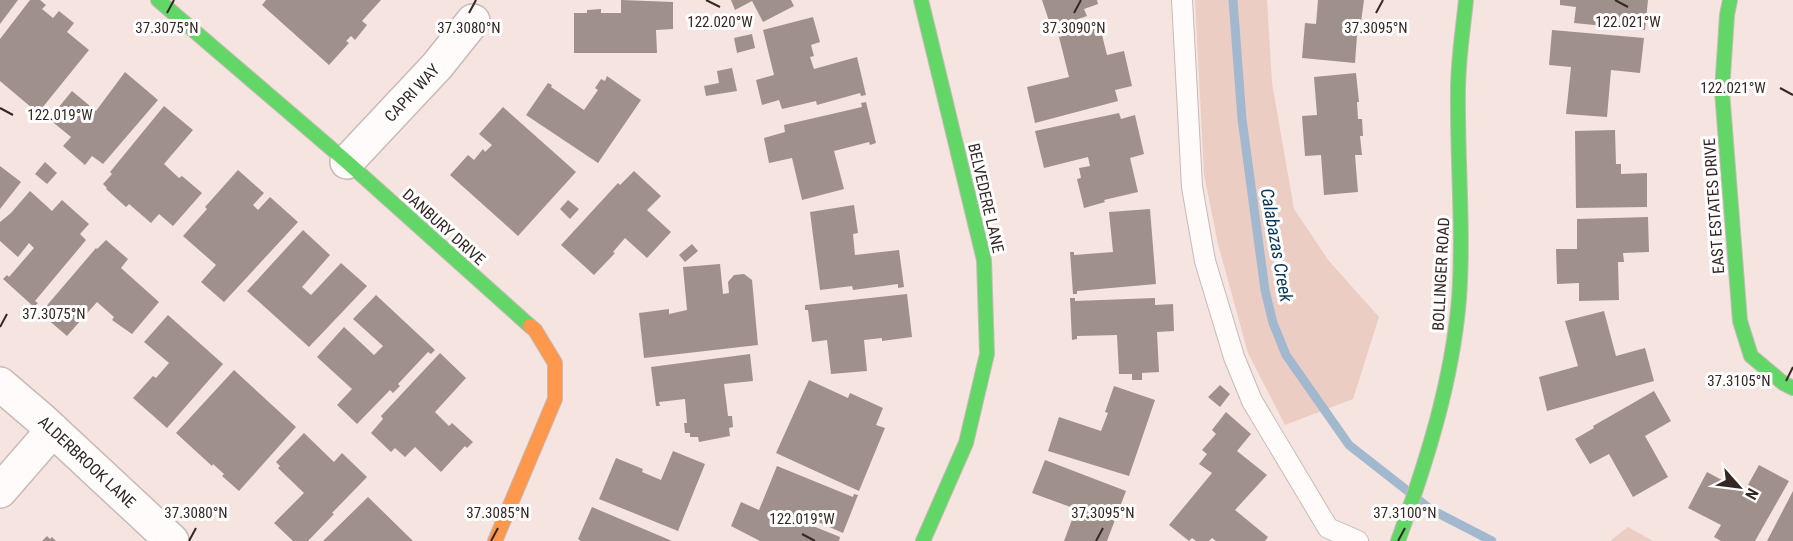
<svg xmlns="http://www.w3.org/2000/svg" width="1793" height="541" font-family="'Roboto Condensed',sans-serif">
  <rect width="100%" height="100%" fill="#f5e4df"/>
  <!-- green -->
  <path fill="#eccdc4" d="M1195,0h72l5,83 22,126 35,52 50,56 -26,82 -68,26 -37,-72 -30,-109 -14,-70z
    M1628,527l25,14h-43z"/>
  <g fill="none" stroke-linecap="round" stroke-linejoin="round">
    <!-- stream -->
    <path stroke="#a2b8cf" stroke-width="9" d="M1233,0l9,119 23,171 8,33 13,32 63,90 60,47
      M1420,501l10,8 62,32"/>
  </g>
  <!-- building -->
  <path fill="#a0908b" d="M0,0h18l-18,24z
    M30,0h10l6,5 -4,4 11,9 6,-7 15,12 -7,9 22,18 -51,63 -38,-32v-42z
    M266,0h115l-19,21 5,4 -12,15 -4,-4 -5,5 3,2 -20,22 -67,-60z
    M621,0l52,2v27l-17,1 1,23h-83v-40h13v-3l14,-1v4h20z
    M731,0h60l3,6 -31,16 -11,-21 -17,9z
    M1042,0h55l1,4 -14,5 3,7 -32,11 -3,-7 -3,1z
    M1318,0h46l-3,22h-3l-3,41 -53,-5 3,-35 11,1z
    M1560,0h88l-3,30 -71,-7 2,-16 -16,-2z
    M813,17l7,25 -9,3 3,11 -4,1 4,12 43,-12 9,38 -5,1 -1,-3 -43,12 -1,-4 -34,8 -3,-9 -17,5 -6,-25 18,-5 -11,-45z
    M1100,27l7,28 17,-4 8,35 -17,4 3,11 -83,22 -8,-36 42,-10 -10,-40z
    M1552,30l92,8 -4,35 -29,-3 -4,47 -41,-3 5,-47 -22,-2z
    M752,34l3,14 -18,5 -3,-15z
    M732,68l5,23 -31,5 -2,-10 15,-3 -2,-12z
    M125,72l33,28 -55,64 -11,-8 -7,9 -22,-19 8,-9 -22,-18 23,-28 24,20z
    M1356,73l3,29h-2l1,17h4l1,17h-3l2,19h-7l3,37 -34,3 -3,-40 -16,1 -3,-40 15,-1 -3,-38z
    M607,76l34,24 -43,63 -72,-48 22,-32 4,2 -1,2 33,23 14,-20 -3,-2 6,-9 4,2z
    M866,102l10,41 -6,2 -1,-3 -35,9 10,38 -42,11 -10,-42 -23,5 -5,-25 21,-6 -1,-7 78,-18 -1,-4z
    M164,106l29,24 -29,34 15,14 3,-2 20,17 -29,33 -14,-12 -8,9 -22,-19 -3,3 -20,-18 1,-1 -4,-4 9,-10 -2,-2z
    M503,107l73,65 -58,64 -68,-61 18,-20 6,5 9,-11 2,3 7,-7 -13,-11z
    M1119,113l2,6 14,-4 9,39 -14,4 8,34 -34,8 1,2 -21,6 -7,-29 4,-1 -2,-10 11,-2 -2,-9 -44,11 -9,-37z
    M1615,130l1,34h5v10l26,-1v34l-71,1 -1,-77z
    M45,162l12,11 -10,11 -12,-10z
    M0,166l21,16 -21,27z
    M238,170l26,23 -11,12 5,5 12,-13 28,25 -74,80 -23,-20 15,-17 -33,-29 24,-27 -2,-2z
    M634,171l27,25 -14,14 24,22 -24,26 -22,-20 -12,14 2,1 -21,22 -33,-30 57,-62 2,2z
    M30,191l22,20 10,-11 27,24 -9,10 6,6 -51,61 3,2 -4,4 -31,-28 4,-4 2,2 25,-29 -5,-5 -11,14 -18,-16v-19l11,-9z
    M568,200l11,9 -9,10 -10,-10z
    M854,205l4,28 -5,1 2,21 44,-5 5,37 -6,1v-4l-45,6 -1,-4 -32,4 -10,-78z
    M1150,209l6,75 -79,7v3h-4l-3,-42h4v3l39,-3 -4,-40z
    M1648,217l1,35 -26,1 1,9h-6l1,38 -40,1v-18l-22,1 -1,-35h21v-30z
    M303,230l27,25 -28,32 9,8 30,-32 26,23 -58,61 -62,-56z
    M106,240l22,19 -7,9 38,34 -27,32 -20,-14 2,-3 -17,-15 -30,34 -29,-25 3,-3 2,2 53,-62 1,1z
    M692,244l6,7 -13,11 -6,-7z
    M720,264l3,30 6,-1 -1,-11 6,-7 10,-1 8,6 6,65 -114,13 -5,-45 30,-4v5l18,-4 -4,-43z
    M907,294l5,43 -30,4v-3l-18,2 3,31 -36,3 -4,-34 -15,2 -4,-32h-3v-5z
    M376,295l59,55 -4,4 -3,-2 -30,32 2,2 -7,7 -3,-3 -33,34 -20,-19 15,-16 -35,-32 27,-30 30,28 9,-9 -30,-27z
    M1070,298h5v3l80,-3v7l18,-1 1,27 -17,1 2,40 -17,1v7h-10v-6h-13l-2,-39 -40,1v3l-5,1z
    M1604,311l12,45 29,-8 9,33 -107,30 -8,-34 39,-11 -13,-45z
    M168,315l55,49 -56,64 -34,-30 20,-22 3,2 13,-15 -25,-21z
    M440,353l26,25 -31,34 14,14 3,-3 21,19 -6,6 -2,-2 -24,26 -26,-25 -10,10 -10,-9 -4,4 -20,-19 12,-14 -2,-3z
    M750,354l3,27 -29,3 4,32h4l1,11 -4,1 1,8 -31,6 -1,-5h-8v-4h-5l-1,-10h3l-2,-24 -26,3 1,4h-4l-5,-39z
    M234,370l62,57 -57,64 -17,-15 2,-2 -11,-10 -1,2 -36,-33z
    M809,380l39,18 2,-5 33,15 -7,17 9,3 -26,63 -83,-38z
    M1220,385l10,9 -10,13 -12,-10z
    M1114,386l41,14 -26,76 -81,-25 11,-34 42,14 7,-18 -3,-1z
    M1654,391l17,30 -26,15 23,41 -35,20 -24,-43 -19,10 -15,-25 19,-11 -1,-2z
    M1226,412l25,22 -14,17 30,24 -32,35 33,27 -3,4h-49l-4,-3 -3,3h-13l-4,-3 -3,3 -20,-16 43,-52 -13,-9 8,-10 -5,-4 14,-16 -4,-4z
    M304,433l30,29 8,-9 25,24 -35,36 2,1 -26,27h-15l-19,-18 30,-30 -26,-25 2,-2 -4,-4z
    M673,451l32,13 -27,67 -79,-32 17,-41 27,11 -1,3 19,8z
    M1045,460l81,31 -19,50h-43l12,-32 -44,-16z
    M1759,465l30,16 -34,60h-34l-7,-4 7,-12 -33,-17 19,-36 37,20z
    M777,466l76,31 1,-3 4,1 -15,38 -43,-19 -3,7 10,5 1,-2 32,13 -1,4h-79l-29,-15 10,-24 18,8z
    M1793,491v50h-26z
    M368,497l45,44h-90z
    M592,507l80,34h-91l-3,-2z
    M47,536l3,3 2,-2 4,4h-14z"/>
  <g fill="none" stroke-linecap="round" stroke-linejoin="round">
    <defs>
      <path id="lane" d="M1182,0l10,187 13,74 29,96 18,44 76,127 30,13"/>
      <path id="street" d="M347,162l90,-96 36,-45
        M0,384l42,36 130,121
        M0,491l53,-61"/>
      <path id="fast" d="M158,0l189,162 183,164
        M921,0l63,260 3,94 -21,89 -43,98
        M1730,0l-3,15 -5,76 18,230 11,35 32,27 10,5
        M1398,541c28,-78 54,-158 61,-242 5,-69 -2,-139 -1,-209 0,-30 5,-60 8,-90"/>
      <path id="slow" d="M495,541l60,-142v-36l-20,-33 -5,-4"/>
    </defs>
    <!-- lane casing -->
    <use href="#lane" stroke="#c8bab6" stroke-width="22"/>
    <!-- street casing -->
    <use href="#street" stroke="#c8bab6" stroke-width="36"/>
    <!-- fast casing -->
    <use href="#fast" stroke="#c8bab6" stroke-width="16"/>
    <!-- slow casing -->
    <use href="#slow" stroke="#c8bab6" stroke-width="16"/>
    <!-- lane -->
    <use href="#lane" stroke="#fefbfa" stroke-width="20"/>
    <!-- street -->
    <use href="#street" stroke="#fefbfa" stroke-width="33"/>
    <!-- fast -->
    <use href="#fast" stroke="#63d668" stroke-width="14"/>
    <!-- slow -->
    <use href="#slow" stroke="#ff974d" stroke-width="14"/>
  </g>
  <!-- ticks -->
  <path fill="none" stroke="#352723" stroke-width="2" d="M706,0l14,7M1615,0l13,7M167,13l7,-13M469,13l7,-13M1074,13l7,-13M1376,13l7,-13M1780,88l13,7M0,108l13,7M0,327l7,-13M1786,381l7,-14M802,534l13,7M189,541l7,-13M491,541l7,-13M1096,541l7,-13M1398,541l7,-13"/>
  <g text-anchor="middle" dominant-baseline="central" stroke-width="6" stroke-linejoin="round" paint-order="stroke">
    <!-- street labels -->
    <g font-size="16" fill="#352723" stroke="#fff">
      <text transform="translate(412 93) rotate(-47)">CAPRI WAY</text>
      <text transform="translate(986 198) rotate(77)">BELVEDERE LANE</text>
      <text transform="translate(1714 206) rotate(-94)">EAST ESTATES DRIVE</text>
      <text transform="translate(444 227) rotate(42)">DANBURY DRIVE</text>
      <text transform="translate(1441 274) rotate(-87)">BOLLINGER ROAD</text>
      <text transform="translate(87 462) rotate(43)">ALDERBROOK LANE</text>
    </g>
    <!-- water labels -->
    <g font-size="18" font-style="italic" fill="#063557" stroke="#fff">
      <text transform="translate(1277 245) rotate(80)">Calabazas Creek</text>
    </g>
  </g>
  <g font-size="15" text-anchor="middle" fill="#352723" stroke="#fff" stroke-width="6" stroke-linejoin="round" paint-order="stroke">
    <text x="720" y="27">122.020°W</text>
    <text x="1628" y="27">122.021°W</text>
    <text x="167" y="33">37.3075°N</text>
    <text x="469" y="33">37.3080°N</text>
    <text x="1074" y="33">37.3090°N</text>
    <text x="1376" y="33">37.3095°N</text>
    <text x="1733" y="93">122.021°W</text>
    <text x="60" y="120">122.019°W</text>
    <text x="54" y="319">37.3075°N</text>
    <text x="1739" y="386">37.3105°N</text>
    <text x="196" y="518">37.3080°N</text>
    <text x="498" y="518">37.3085°N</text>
    <text x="1103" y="518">37.3095°N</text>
    <text x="1405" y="518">37.3100°N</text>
    <text x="802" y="524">122.019°W</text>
  </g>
  <!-- north arrow -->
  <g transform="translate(1739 487) rotate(118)" stroke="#ffffff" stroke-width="4.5" paint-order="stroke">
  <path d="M0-4.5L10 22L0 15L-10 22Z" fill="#352723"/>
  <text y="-9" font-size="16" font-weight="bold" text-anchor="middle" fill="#352723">N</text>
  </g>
</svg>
